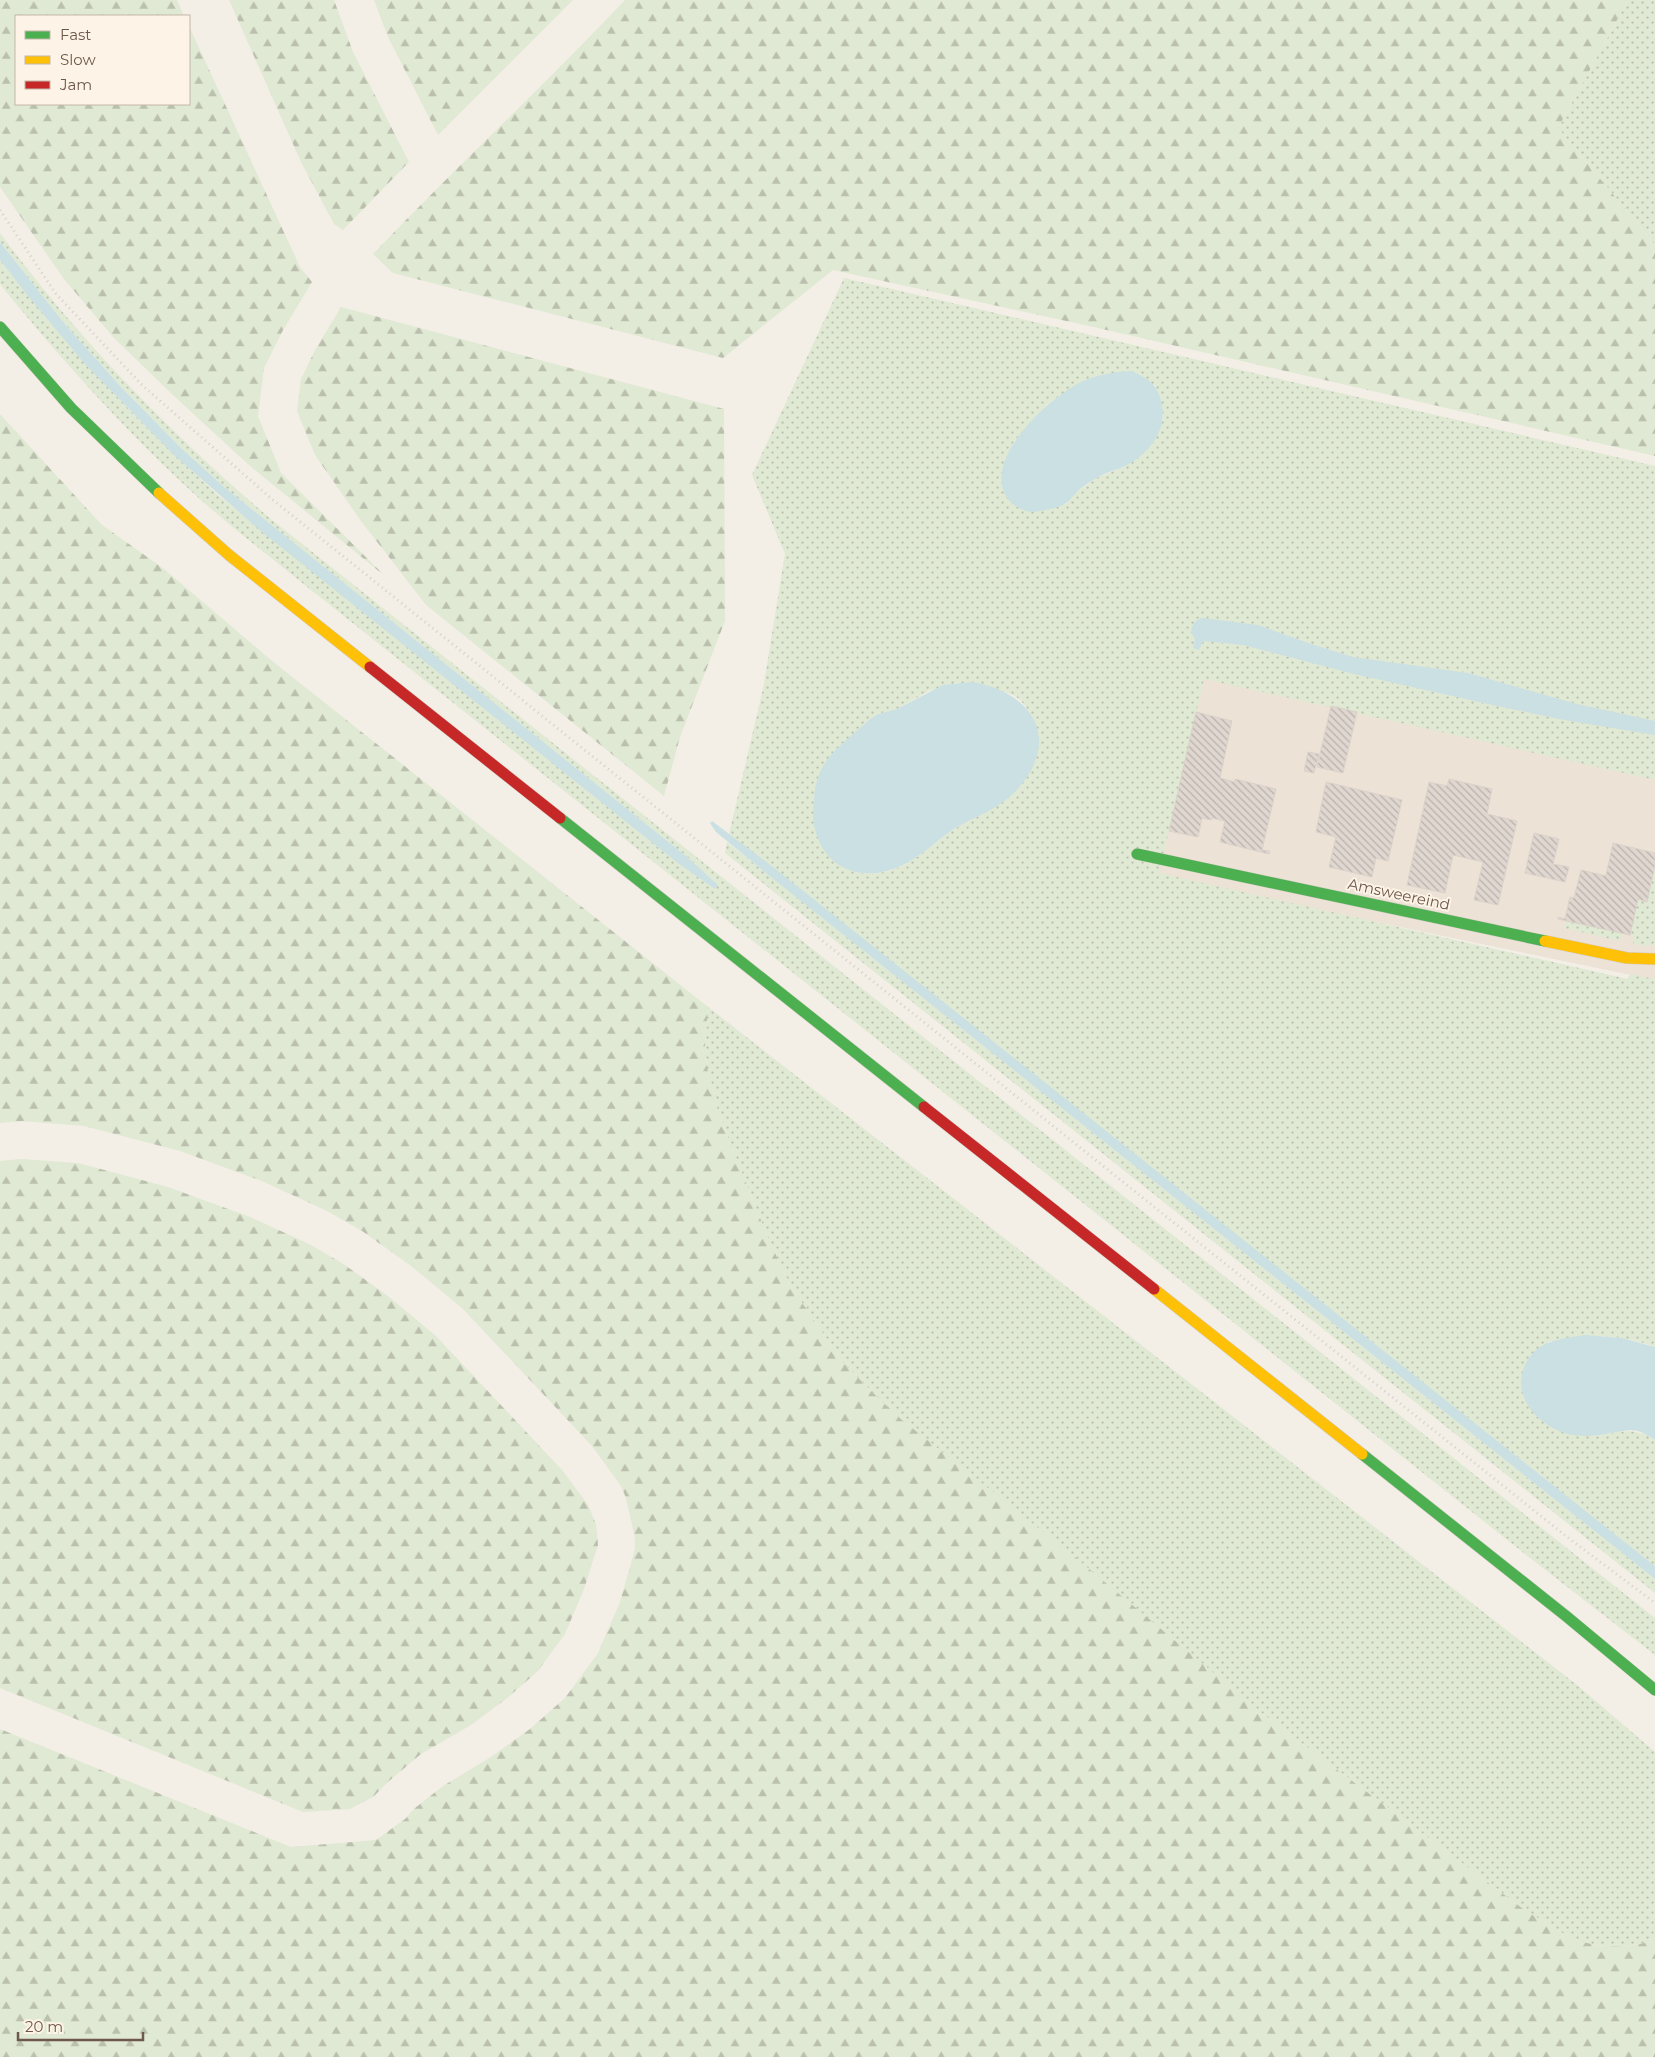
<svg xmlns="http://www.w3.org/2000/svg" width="1655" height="2057" font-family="Montserrat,sans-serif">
  <defs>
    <pattern id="grass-dots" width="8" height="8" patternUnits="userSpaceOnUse" patternTransform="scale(1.25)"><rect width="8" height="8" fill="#e0e9d3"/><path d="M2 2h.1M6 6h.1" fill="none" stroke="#bac0ad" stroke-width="1.8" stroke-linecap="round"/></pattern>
    <pattern id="forest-firs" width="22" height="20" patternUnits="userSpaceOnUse" patternTransform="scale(1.25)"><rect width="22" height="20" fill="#e0e9d3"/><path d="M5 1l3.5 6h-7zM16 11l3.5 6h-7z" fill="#bac0ad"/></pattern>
    <pattern id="building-back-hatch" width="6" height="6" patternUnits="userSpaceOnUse" patternTransform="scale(1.25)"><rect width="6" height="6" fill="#dfd7d0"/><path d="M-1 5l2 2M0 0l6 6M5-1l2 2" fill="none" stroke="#b9b1ab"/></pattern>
  </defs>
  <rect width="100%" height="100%" fill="#f3efe7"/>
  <!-- residential -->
  <path fill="#ece2d5" d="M1152,598l503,119v263l-559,-116z"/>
  <!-- grass -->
  <path fill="url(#grass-dots)" fill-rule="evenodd" d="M1628,0h27v245l-97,-117z
    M0,233c79,107 171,201 272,287l1383,1098v37l-125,-97 -1234,-980c-41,-33 -84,-66 -122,-103 -60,-57 -114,-118 -167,-182l-7,-9v-24c66,85 138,163 218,235l461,369 36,25 3,-4 -32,-29 -462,-369 -42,-38 -61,-62 -58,-65 -63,-80z
    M844,278l811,188v255l-78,-17 -109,-31 -115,-16 -45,-14 -113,-4 -2,9 6,1 4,-8 40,4 111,29 134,30 76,16 91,15v45l-451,-101 -45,194 469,106 2,-5 25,5v368c-36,-13 -70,-14 -107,-5l45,94c25,-3 39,-11 62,4v126l-926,-732 34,-145 22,-135 -33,-79zM1097,376l58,9 5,12 3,22 -10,24 -13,13 -16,11 -26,10 -23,16 -9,11 -43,6 -14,-9 4,-58 39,-42 29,-19zM957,683c16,3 42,6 56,12 9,5 15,14 19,23 12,26 2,55 -18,75 -17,16 -42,25 -61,37 -24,16 -45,40 -75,43 -26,3 -43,-7 -57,-28l34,-112 15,-14 8,-5 19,-5 32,-18z
    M727,842l928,737v14l-930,-740z
    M1655,865v80l-9,1 -13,-2 1,-8 -12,-3 9,-35 16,3z
    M1566,921l56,12 -2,8 -56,-13z
    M708,1007l869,678 78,67v189c-64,13 -81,1 -133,-33l-258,-193 -362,-295 -32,-30 -29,-30 -51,-75 -22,-47 -41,-103 -20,-66 -2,-26z"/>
  <!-- forest -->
  <path fill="url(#forest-firs)" d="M0,0h177l7,16h-168v88h173v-78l111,241 12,15 -30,50 -18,36 -6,48 23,57 105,104 -136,-111 -75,-69 -61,-59 -50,-59 -64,-92z
    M229,0h105l19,52 56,110 -66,68 -9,-6 -33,-62z
    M374,0h199l-135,135 -50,-98z
    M625,0h1003l-70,128 97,117v211l-557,-128 -265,-58 -110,88 -330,-85 -20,-19c82,-86 170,-167 252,-254z
    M341,307l383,102 1,212 -45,116 -16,59 -238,-191 -65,-84 -46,-66 -18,-44 4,-32 14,-29z
    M0,414l101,110 63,45 107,91 437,347 -3,36 2,25 20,67 41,103 22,47 51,75 29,30 32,30 168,133 194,162 258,193c52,34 69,46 133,33v116h-1655v-328l291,118 85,-7 29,-21 10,-11 28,-22 48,-29 39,-28 35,-31 33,-45 22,-51 15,-53v-11l-9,-40 -5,-12 -29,-40 -130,-138 -51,-42 -49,-35 -35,-20 -63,-29 -84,-31 -96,-25 -63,-5 -21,2z
    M21,1159l57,4 90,24 82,30 59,27 33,19 46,33 48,40 127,135 25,34 8,19 2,21 -14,44 -19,45 -28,38 -31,27 -35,26 -50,29 -32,27 -16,16 -23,12 -47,3 -303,-124v-527z"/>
  <!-- water -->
  <path fill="#cae0e2" d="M0,242l63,80 58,65 61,62 42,38 462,369 32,29 -3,4 -36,-25 -417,-332 -87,-76 -91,-93 -56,-67 -28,-36z
    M1130,371c18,7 28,13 32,33 5,28 -14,51 -39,63 -9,4 -19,6 -28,12 -7,4 -15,9 -21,16 -2,2 -5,6 -8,8 -7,5 -24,8 -33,9 -9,0 -20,-6 -26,-14 -25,-39 40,-98 72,-115 16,-8 33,-11 51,-12z
    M1202,618l56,7 50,18 45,14 115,16 109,31 78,17v14l-91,-15 -76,-16 -134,-30 -111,-29 -40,-4 -4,9 -6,-2 2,-9c-7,-8 -3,-18 7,-21z
    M972,682c62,10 91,59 43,110 -16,17 -41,25 -61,37 -18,12 -33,28 -53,37 -36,17 -76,5 -86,-37 -3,-10 -2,-19 -1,-30 3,-43 28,-53 56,-80l8,-5 19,-5 46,-24z
    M712,821l61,46 882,699v13l-888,-705 -51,-42 -6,-9z
    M1585,1335l37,3 33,9v93c-5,-3 -11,-7 -17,-9 -9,-2 -18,1 -27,2 -23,5 -46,5 -66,-10 -9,-6 -17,-15 -21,-26 -6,-15 -2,-31 8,-43 13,-15 35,-16 53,-19z"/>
  <!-- building -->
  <path fill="url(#building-back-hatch)" stroke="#dbd2ca" d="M1331,706l26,6 -14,61 -26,-6z
    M1196,712l36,9 -12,57 14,4 1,-3 41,10 -14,61 8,1 -1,3 -49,-12 5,-21 -13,-3 -1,2 -9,-2 -4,19 -29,-6z
    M1308,752l11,2 -5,19 -10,-2z
    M1449,779l43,10 -5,25 30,7 -19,84 -24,-5 9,-38 -30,-7 -8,38 -38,-8 22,-103 18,4z
    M1326,782l76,18 -14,61 -12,-3 -4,19 -43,-10 7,-30 -20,-5z
    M1534,833l25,6 -6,25 16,3 -4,15 -40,-9z
    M1613,843l42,10v12l-8,37 -9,-3 -8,36 -72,-16v-2l7,2 5,-22 4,1 7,-28 25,6z"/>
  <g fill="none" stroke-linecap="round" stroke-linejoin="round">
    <defs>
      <path id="fast" d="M0,327l71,81 88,85
        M560,818l364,289
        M1137,854l408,87
        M1362,1454l204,162 89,74"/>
      <path id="slow" d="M159,493l70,62 141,112
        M1545,941l82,17 28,1
        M1154,1289l208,165"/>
      <path id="jam" d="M370,667l190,151
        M924,1107l230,182"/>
    </defs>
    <!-- fast casing -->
    <use href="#fast" stroke="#d2cbc4" stroke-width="12"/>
    <!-- slow casing -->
    <use href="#slow" stroke="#d2cbc4" stroke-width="12"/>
    <!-- jam casing -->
    <use href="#jam" stroke="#d2cbc4" stroke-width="12"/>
    <!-- path -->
    <path stroke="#d5cfc9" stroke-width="3" stroke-dasharray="1 4" stroke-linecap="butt" d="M0,210l56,84 86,91 131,115 870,698 428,342 84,63"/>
    <!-- fast -->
    <use href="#fast" stroke="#4caf50" stroke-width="11"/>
    <!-- slow -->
    <use href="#slow" stroke="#ffc107" stroke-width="11"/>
    <!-- jam -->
    <use href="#jam" stroke="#c62828" stroke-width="11"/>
  </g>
  <g text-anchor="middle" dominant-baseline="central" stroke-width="4" stroke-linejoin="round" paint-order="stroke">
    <!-- street labels -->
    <g font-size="15" fill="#6d584b" stroke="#fdf4e7">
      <text transform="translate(1399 894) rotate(12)">Amsweereind</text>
    </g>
  </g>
  <!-- legend -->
  <rect x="15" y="15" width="175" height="90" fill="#fdf4e7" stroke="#c3b6a9"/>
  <rect x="25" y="31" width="25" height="8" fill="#4caf50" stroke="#c3b6a9"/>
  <text x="60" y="40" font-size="15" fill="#6d584b">Fast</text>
  <rect x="25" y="56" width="25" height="8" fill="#ffc107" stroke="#c3b6a9"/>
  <text x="60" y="65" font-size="15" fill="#6d584b">Slow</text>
  <rect x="25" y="81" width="25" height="8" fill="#c62828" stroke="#c3b6a9"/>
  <text x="60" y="90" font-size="15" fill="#6d584b">Jam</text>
  <!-- scale -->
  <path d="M18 2032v8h125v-8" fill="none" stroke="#6d584b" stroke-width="2.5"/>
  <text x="25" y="2032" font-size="15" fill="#6d584b" stroke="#fdf4e7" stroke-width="4" paint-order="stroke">20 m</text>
</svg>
